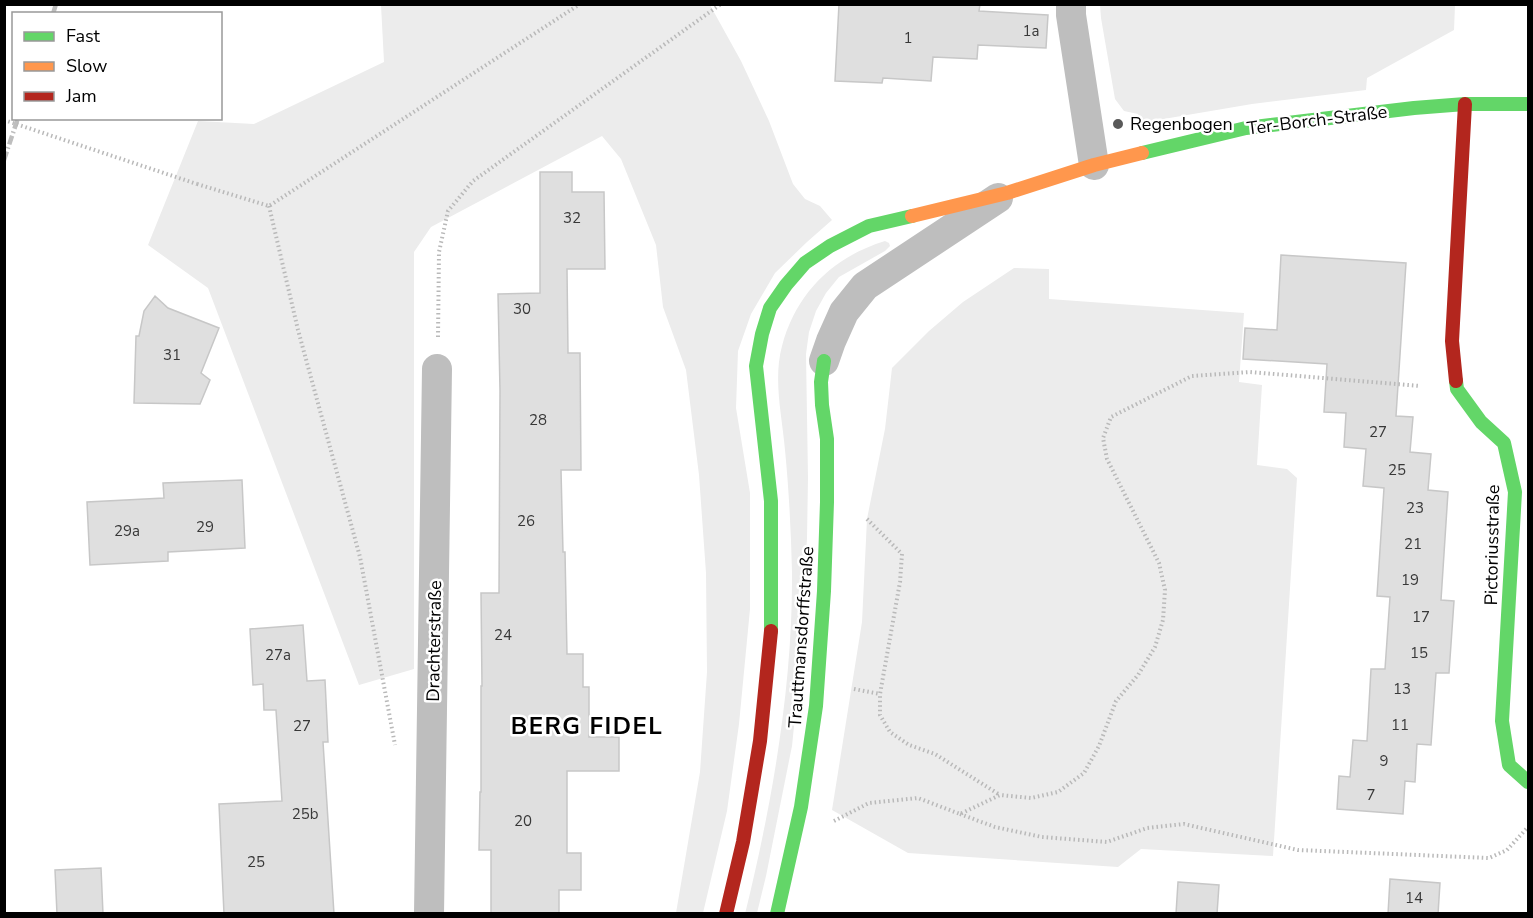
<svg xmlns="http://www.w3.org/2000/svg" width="1533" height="918" font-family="'Nunito Sans',sans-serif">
  <rect width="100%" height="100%" fill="#fff"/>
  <!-- green -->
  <path fill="#ececec" d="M381,5h329l31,56 28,60 24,63 12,15 15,7 12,14 -25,22 -32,31 -24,41 -13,37 -2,57 14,85v116l-11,115 -12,87 -24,102h-27l24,-141 7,-100 -1,-99 -7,-98 -13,-105 -23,-63 -7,-62 -35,-86 -19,-23 -171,91 -17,25v417l-55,16 -151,-397 -60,-43 50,-124 56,3 130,-62z
    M1100,5v-1l355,1 -1,25 -87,48 -1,12 -114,14 -112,19 -2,-9 -14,-3 -9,-12 -14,-81z
    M885,241l4,2 1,3 -5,5 -46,26 -13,16 -10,18 -7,21 -3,22 2,124 -1,60 -8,140 -7,68 -26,130 -9,37 -12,1c27,-110 48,-229 47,-342 -1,-41 -3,-81 -7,-122 -3,-35 -12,-70 -3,-104 14,-53 51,-89 103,-105z
    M1014,268l35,1v30l195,14 -5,69 23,3 -5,80 30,4 10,9 -24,378 -132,-7 -23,18 -210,-14 -76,-43 30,-188 5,-103 18,-90 7,-61 37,-37 34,-29z"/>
  <!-- building -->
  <path fill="#dfdfdf" stroke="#c7c7c7" stroke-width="1.5" d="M839,4h141l-1,7 69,4 -2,33 -68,-3 -1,14 -44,-2 -2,24 -48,-3 -1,5 -47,-2z
    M540,172h32v20h32l1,77h-38l1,84h12l1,117h-20l2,82h2l2,102h16v33h6v50h30v34h-52v82h14v37h-22v24h-68v-64h-12l1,-58h1v-106h1l-1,-93h18l1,-202 -2,-97 42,-1z
    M1281,255l125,8 -10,153 17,1 -3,35 21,2 -3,36 20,2 -7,108 13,1 -5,72h-13l-5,72 -14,-1 -2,38 -10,-1 -2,33 -66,-5 2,-33 11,1 3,-37 14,1 4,-72h14l5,-72 -13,-1 7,-108 -21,-2 3,-37 -22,-2 2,-34 -22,-1 3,-48 -84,-5 2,-31 32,2z
    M155,296l13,12 51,20 -18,45 9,7 -10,24 -66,-1 2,-67h3l5,-25z
    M242,480l3,68 -77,4v9l-78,4 -3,-63 77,-4 -1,-15z
    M303,625l4,56 18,-1 3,62h-5l11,172h-110l-5,-110 63,-3 -6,-91h-12l-1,-26 -10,1 -3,-56z
    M101,868l2,46h-46l-2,-44z
    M1390,879l50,4 -2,31h-50z
    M1178,882l41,3 -2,29h-41z"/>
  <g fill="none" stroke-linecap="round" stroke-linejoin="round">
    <!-- path -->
    <path stroke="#b9b9b9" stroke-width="4" stroke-dasharray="1.5 3" stroke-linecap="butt" d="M197,184l72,22 311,-202
      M269,206l29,124 62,227 35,188
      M438,337l1,-85 9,-41 25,-30 248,-177
      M867,519l35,35 -2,28 -20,112v21l10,17 19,13 26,9 65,41
      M854,689l26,5
      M960,814l35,13 47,10 65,5 40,-14 37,-4 114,26 191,8 18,-8 21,-23
      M834,821l35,-18 49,-5 42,16 40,-19 31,3 27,-6 26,-19 15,-27 17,-45 22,-26 17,-28 8,-27 2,-30 -6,-27 -52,-104 -4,-21 8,-21 81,-41 58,-4 170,14"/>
    <!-- street -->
    <path stroke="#bebebe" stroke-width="30" d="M1071,4v11l23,150
      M824,361l7,-20 13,-29 21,-26 133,-88
      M429,914l8,-545"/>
    <!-- fast -->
    <path stroke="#63d668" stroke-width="14" d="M1142,153l104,-25 168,-20 51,-4h63
      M1456,381l1,8 24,33 23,21 11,49 -13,229 7,44 19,17
      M771,631v-130l-15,-135 6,-32 8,-26 16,-23 19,-22 25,-17 39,-20 43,-10
      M777,914l24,-107 15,-101 8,-115 3,-89v-63l-5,-34 -1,-23 3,-21"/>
    <!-- slow -->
    <path stroke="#ff974d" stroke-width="14" d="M912,216l95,-23 87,-28 48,-12"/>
    <!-- jam -->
    <path stroke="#b3261e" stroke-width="14" d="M1456,381l-4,-40 13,-237
      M726,914l17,-72 17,-101 11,-110"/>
    <!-- rail -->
    <path stroke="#bebebe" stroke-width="4.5" stroke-dasharray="9 3 1.5 3" stroke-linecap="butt" d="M53,14l3,-10
      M4,160l14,-42"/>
    <!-- path-bridge -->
    <path stroke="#b9b9b9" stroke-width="4" stroke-dasharray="1.5 3" stroke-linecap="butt" d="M4,120l193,64"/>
  </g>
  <!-- markers -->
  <circle fill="#595959" stroke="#fff" stroke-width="2" cx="1118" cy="124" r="6"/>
  <g text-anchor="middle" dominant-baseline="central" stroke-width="5" stroke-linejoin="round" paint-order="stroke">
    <!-- number labels -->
    <g font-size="15" fill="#383838">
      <text x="1031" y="31">1a</text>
      <text x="908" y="38">1</text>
      <text x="572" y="218">32</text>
      <text x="522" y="309">30</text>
      <text x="172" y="355">31</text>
      <text x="538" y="420">28</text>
      <text x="1378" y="432">27</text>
      <text x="1397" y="470">25</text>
      <text x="1415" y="508">23</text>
      <text x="526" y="521">26</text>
      <text x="205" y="527">29</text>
      <text x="127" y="531">29a</text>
      <text x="1413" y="544">21</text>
      <text x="1410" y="580">19</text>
      <text x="1421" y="617">17</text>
      <text x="503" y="635">24</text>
      <text x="1419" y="653">15</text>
      <text x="278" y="655">27a</text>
      <text x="1402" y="689">13</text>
      <text x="1400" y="725">11</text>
      <text x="302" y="726">27</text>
      <text x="1384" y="761">9</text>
      <text x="1371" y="795">7</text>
      <text x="305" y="814">25b</text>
      <text x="523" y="821">20</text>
      <text x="256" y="862">25</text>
      <text x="1414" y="898">14</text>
    </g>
    <!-- street labels -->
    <g font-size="18" fill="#000" stroke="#fff">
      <text transform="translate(1317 120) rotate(-7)">Ter-Borch-Straße</text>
      <text transform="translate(1492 545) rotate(-89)">Pictoriusstraße</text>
      <text transform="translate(801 637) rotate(-86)">Trauttmansdorffstraße</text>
      <text transform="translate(434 641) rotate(-89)">Drachterstraße</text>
    </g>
    <!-- poi labels -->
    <g font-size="18" fill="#000" stroke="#fff" text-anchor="start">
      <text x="1130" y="124">Regenbogen</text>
    </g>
    <!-- district labels -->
    <g font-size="24" font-weight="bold" letter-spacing="1.5" fill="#000" stroke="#fff">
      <text x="587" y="726">BERG FIDEL</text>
    </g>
  </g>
  <!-- border -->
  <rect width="1533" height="918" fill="none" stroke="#000000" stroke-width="12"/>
  <!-- legend -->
  <rect x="12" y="12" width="210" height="108" fill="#ffffff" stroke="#999999" stroke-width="1.5"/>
  <rect x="24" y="32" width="30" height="9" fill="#63d668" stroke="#999999" stroke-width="1.5"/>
  <text x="66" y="42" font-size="18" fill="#000000">Fast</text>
  <rect x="24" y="62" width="30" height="9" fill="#ff974d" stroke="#999999" stroke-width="1.5"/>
  <text x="66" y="72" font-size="18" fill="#000000">Slow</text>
  <rect x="24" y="92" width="30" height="9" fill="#b3261e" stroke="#999999" stroke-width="1.5"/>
  <text x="66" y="102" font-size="18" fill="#000000">Jam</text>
</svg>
